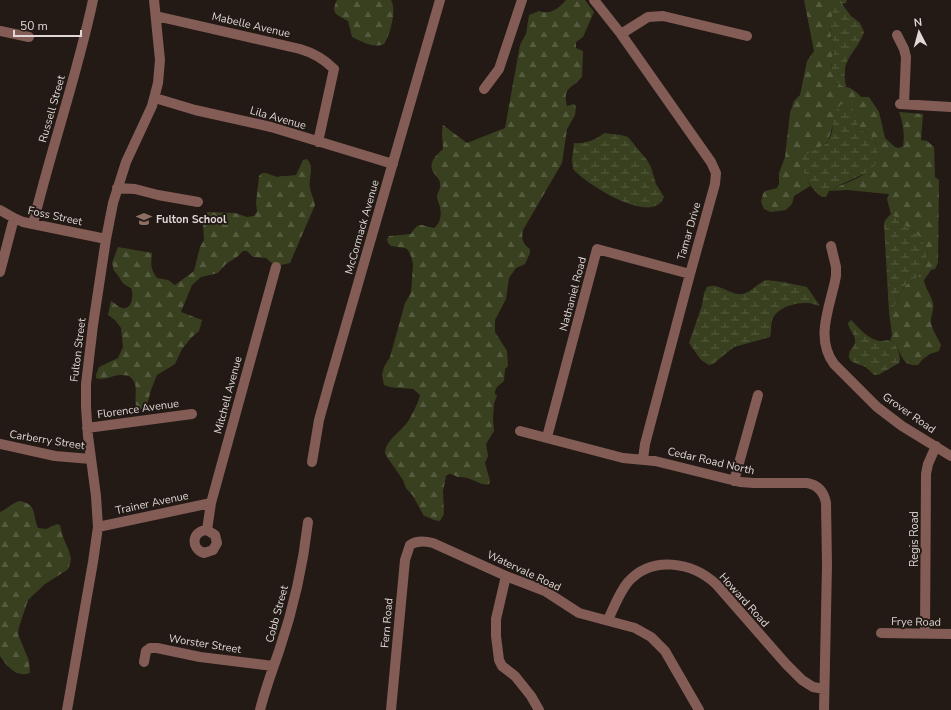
<svg xmlns="http://www.w3.org/2000/svg" width="951" height="710" font-family="'Nunito Sans',sans-serif">
  <defs>
    <pattern id="forest-firs" width="22" height="20" patternUnits="userSpaceOnUse"><rect width="22" height="20" fill="#39401f"/><path d="M5 1l3.5 6h-7zM16 11l3.5 6h-7z" fill="#555b3f"/></pattern>
    <pattern id="wetland-marsh" width="20" height="14" patternUnits="userSpaceOnUse"><rect width="20" height="14" fill="#39401f"/><path d="M1 5h8M5 5V1M11 12h8M15 12V8" fill="none" stroke="#555b3f"/></pattern>
  </defs>
  <rect width="100%" height="100%" fill="#231a16"/>
  <!-- forest -->
  <path fill="url(#forest-firs)" d="M337,0h54c6,10 -1,35 -7,44 -10,5 -23,-3 -32,-7l-4,-16c-11,-6 -18,-7 -11,-21z
    M566,0h19l9,12 -11,25 -7,5v6l7,3 -1,26c-10,12 -20,10 -15,29l7,-2 2,3 -1,8 -8,14 -5,34 -39,67c-2,9 0,14 7,19v4l-5,11 -9,4 -7,10 -3,21 -11,21v12l12,19 1,15 -3,3 -1,12c-5,5 -9,5 -9,13l2,2 -3,7 -1,16 1,12 -8,13 2,12 -3,7 5,18 -1,3c-8,2 -14,-4 -22,-6 -3,-1 -6,-1 -9,-1 -6,-2 -7,-5 -12,-1l-3,15 1,23 -4,7c-7,0 -10,-4 -16,-5l-11,-20 -7,-8 -3,-8 -18,-26c0,-13 14,-21 21,-30 4,-4 14,-25 14,-29l-7,-6c-10,-1 -19,0 -29,-4l-2,-10 2,-8 6,-10 15,-54 6,-10 2,-29 -2,-8 -3,-6 -3,-2 -14,-2 -3,-3 -1,-4 2,-3 22,-2c8,-14 10,-8 23,-6 6,-4 8,-13 6,-20 0,-4 -3,-7 -3,-12 1,-5 4,-7 3,-12 0,-5 -3,-7 -6,-11 -7,-9 2,-18 9,-24 0,-10 -2,-13 0,-24l24,18 38,-15 15,-83 6,-11 3,-19 10,-4c12,4 20,-3 27,-11z
    M804,0h43l-1,3 -4,1 -4,-2c-6,15 -12,29 -3,44l-2,8 -2,14 11,18c7,0 14,5 19,11h8l10,15 6,26 10,9 4,1 4,-2c2,-10 0,-24 -4,-34l24,2 -2,26 6,1 7,6 1,30 4,3 -1,83 -3,6 -4,1 -7,10c1,8 7,15 9,23 1,6 -1,10 -2,16 -1,8 7,19 10,26l-2,6 -9,3 -7,5 -5,6c-20,2 -15,-18 -28,-25l2,-5 -3,-23c14,-12 6,-24 29,-35l7,-14 3,-11 -7,-14 -30,-24 -4,-15 2,-5 -42,-4 -18,1c18,-10 50,-15 48,-41 0,-6 -3,-13 -8,-16 -3,-3 -8,-3 -11,-6l-7,-21 -17,15 -6,19 -26,21 2,11 6,13 -16,10 -2,8 -6,6 -15,2 -7,-3 -3,-7 2,-8 2,-3 12,-3 2,-4v-11l6,-16 5,-44 4,-12 6,-6 7,-34 7,-10z
    M307,159c8,8 1,20 3,29 1,6 4,11 5,17l-25,58 -9,2 -8,-1 -7,-6 -13,-1 -6,-6h-4l-6,6 -11,7 -8,9 -17,4 -9,8 -11,27 21,8 -3,11 -7,6 -10,12 -7,15 -18,11 -6,15 -5,19 -8,2c-7,-11 4,-26 -9,-35 -3,-1 -6,-1 -10,-1 -8,1 -15,6 -23,3v-3l3,-8 19,-9 5,-11 -2,-19 -6,-8 -7,-5 3,-14c4,2 7,6 11,7 10,2 12,-13 9,-20 -12,-5 -9,-10 -17,-17l-2,-8 6,-16 34,6c-1,12 -2,15 5,25l11,2 7,5 19,-14 6,-24 4,-7 -1,-16 4,-12 28,1 12,4 7,-1 3,-4 -1,-9 3,-27 3,-3h4l11,4 19,-2 7,-15z
    M19,501c19,3 13,14 19,27l8,1 11,-5 3,1 3,12 6,14 2,8 -2,8 -2,3 -22,14 -16,15 -2,4 -8,24 -1,7 11,27 1,12c-14,5 -23,-7 -30,-17v-144c7,-3 12,-9 19,-11z"/>
  <!-- wetland -->
  <path fill="url(#wetland-marsh)" d="M838,2l4,2 9,12 9,7 4,9c-8,23 -24,25 -18,54h-4c-16,-13 -10,-24 -7,-40 -8,-13 -5,-31 3,-44z
    M843,103l9,4 7,22c3,2 7,3 9,4 13,9 12,30 2,38l-30,14 -11,6 -3,6h-4c-12,-8 -21,-24 -20,-39 6,-8 20,-9 26,-17 9,-13 1,-29 15,-38z
    M604,133l17,2 7,2 19,23 4,7 5,17 8,13c-11,30 -78,-13 -91,-28l-1,-9 2,-17c11,1 22,-3 30,-10z
    M891,214l30,24 7,14 -3,11 -7,14c-23,11 -15,23 -29,35l-5,-89 2,-4z
    M766,280l17,2 24,5 13,19c-5,-1 -8,-3 -13,-3 -11,-1 -29,4 -34,15 -3,6 -1,13 -3,19l-36,10 -21,17 -4,1 -8,-5 -12,-17 13,-38 2,-12 3,-6c10,-5 21,6 31,7 11,2 19,-11 28,-14z
    M851,320c8,8 16,18 28,21 4,1 8,-2 12,0 6,2 11,17 8,22l-21,12h-4c-3,-2 -4,-5 -7,-7 -4,-4 -20,-4 -18,-14 1,-5 7,-8 6,-14 0,-5 -6,-10 -7,-17z"/>
  <g fill="none" stroke-linecap="round" stroke-linejoin="round">
    <!-- minor -->
    <path stroke="#845c56" stroke-width="10" d="M594,0l27,34 90,128 5,11 -1,11 -25,90 -45,170 -2,15
      M156,16l144,33c14,4 24,10 34,20l-16,73
      M0,31l29,6
      M621,34l27,-17 15,-1 84,20
      M897,35l7,14 2,8 -2,47
      M484,89l15,-20 23,-69
      M155,98l40,12 76,17 122,37
      M900,104l51,3
      M117,188l18,1 23,6 40,7
      M0,210l14,8 9,4 83,17
      M33,224c18,-75 44,-148 60,-224
      M831,246l5,21v9c-5,29 -22,61 -2,88l43,43 25,19 49,30
      M0,272l14,-54
      M87,428l105,-14
      M520,431l103,27 32,3 85,21 14,1h53c11,2 17,9 19,20l1,62 -3,145
      M547,437l50,-188 93,25
      M0,444l55,12 36,3
      M312,462l7,-42 10,-36 111,-384
      M734,481l24,-86
      M98,527l113,-24
      M207,530l8,5 2,8 -4,7 -9,3c-14,-5 -12,-22 3,-23l4,-27 65,-236
      M506,576l-10,43v17l3,24 3,6 13,10 16,20 8,14
      M608,620c6,-13 11,-27 20,-38 24,-27 64,-20 88,2l70,80 16,16 11,7 11,2
      M881,633l70,1
      M925,634l1,-160 2,-10 8,-18
      M144,662l2,-11 4,-3h7l43,9 73,9
      M67,710l26,-148 5,-35 -2,-31 -8,-60 -2,-29v-23l7,-59 13,-86 7,-36 13,-41 26,-56 6,-23 2,-23 -6,-60
      M260,710c5,-20 12,-39 19,-59 14,-41 24,-85 29,-129
      M391,710l14,-150 5,-15c7,-5 15,-4 23,-2l73,33 39,15 34,22 56,15 16,9 14,14 34,59"/>
  </g>
  <!-- icons -->
  <defs>
    <symbol id="school-bare" viewBox="-9 -9 18 18"><path d="M0-5L7-2L0 1L-7-2ZM-4 1L0 2.5L4 1V4Q0 6-4 4Z" fill="#8d6e63" stroke="#231a16" stroke-width="2.5" paint-order="stroke"/></symbol>
  </defs>
  <g fill-rule="evenodd">
    <use href="#school-bare" x="133" y="208" width="22" height="22"/>
  </g>
  <g text-anchor="middle" dominant-baseline="central" stroke-width="4" stroke-linejoin="round" paint-order="stroke">
    <!-- street labels -->
    <g font-size="11" fill="#dfd8d6" stroke="#231a16">
      <text transform="translate(251 25) rotate(13)">Mabelle Avenue</text>
      <text transform="translate(52 109) rotate(-74)">Russell Street</text>
      <text transform="translate(278 118) rotate(16)">Lila Avenue</text>
      <text transform="translate(55 216) rotate(12)">Foss Street</text>
      <text transform="translate(362 227) rotate(-74)">McCormack Avenue</text>
      <text transform="translate(689 231) rotate(-74)">Tamar Drive</text>
      <text transform="translate(573 294) rotate(-75)">Nathaniel Road</text>
      <text transform="translate(78 350) rotate(-83)">Fulton Street</text>
      <text transform="translate(228 395) rotate(-75)">Mitchell Avenue</text>
      <text transform="translate(138 409) rotate(-8)">Florence Avenue</text>
      <text transform="translate(909 413) rotate(35)">Grover Road</text>
      <text transform="translate(47 440) rotate(9)">Carberry Street</text>
      <text transform="translate(711 461) rotate(13)">Cedar Road North</text>
      <text transform="translate(152 503) rotate(-12)">Trainer Avenue</text>
      <text transform="translate(914 539) rotate(-90)">Regis Road</text>
      <text transform="translate(524 571) rotate(25)">Watervale Road</text>
      <text transform="translate(744 600) rotate(48)">Howard Road</text>
      <text transform="translate(277 614) rotate(-75)">Cobb Street</text>
      <text transform="translate(916 622) rotate(1)">Frye Road</text>
      <text transform="translate(387 623) rotate(-85)">Fern Road</text>
      <text transform="translate(205 644) rotate(9)">Worster Street</text>
    </g>
    <!-- poi labels -->
    <g font-size="11" font-weight="bold" fill="#dfd8d6" stroke="#231a16" text-anchor="start">
      <text x="156" y="219">Fulton School</text>
    </g>
  </g>
  <!-- north arrow -->
  <g transform="translate(919 32) rotate(354)" stroke="#231a16" stroke-width="3" paint-order="stroke">
  <path d="M0-3L7 15L0 10L-7 15Z" fill="#dfd8d6"/>
  <text y="-6" font-size="11" font-weight="bold" text-anchor="middle" fill="#dfd8d6">N</text>
  </g>
  <!-- scale -->
  <path d="M14 30v6h67v-6" fill="none" stroke="#dfd8d6" stroke-width="2"/>
  <text x="20" y="30" font-size="12" fill="#dfd8d6" stroke="#231a16" stroke-width="3" paint-order="stroke">50 m</text>
</svg>
